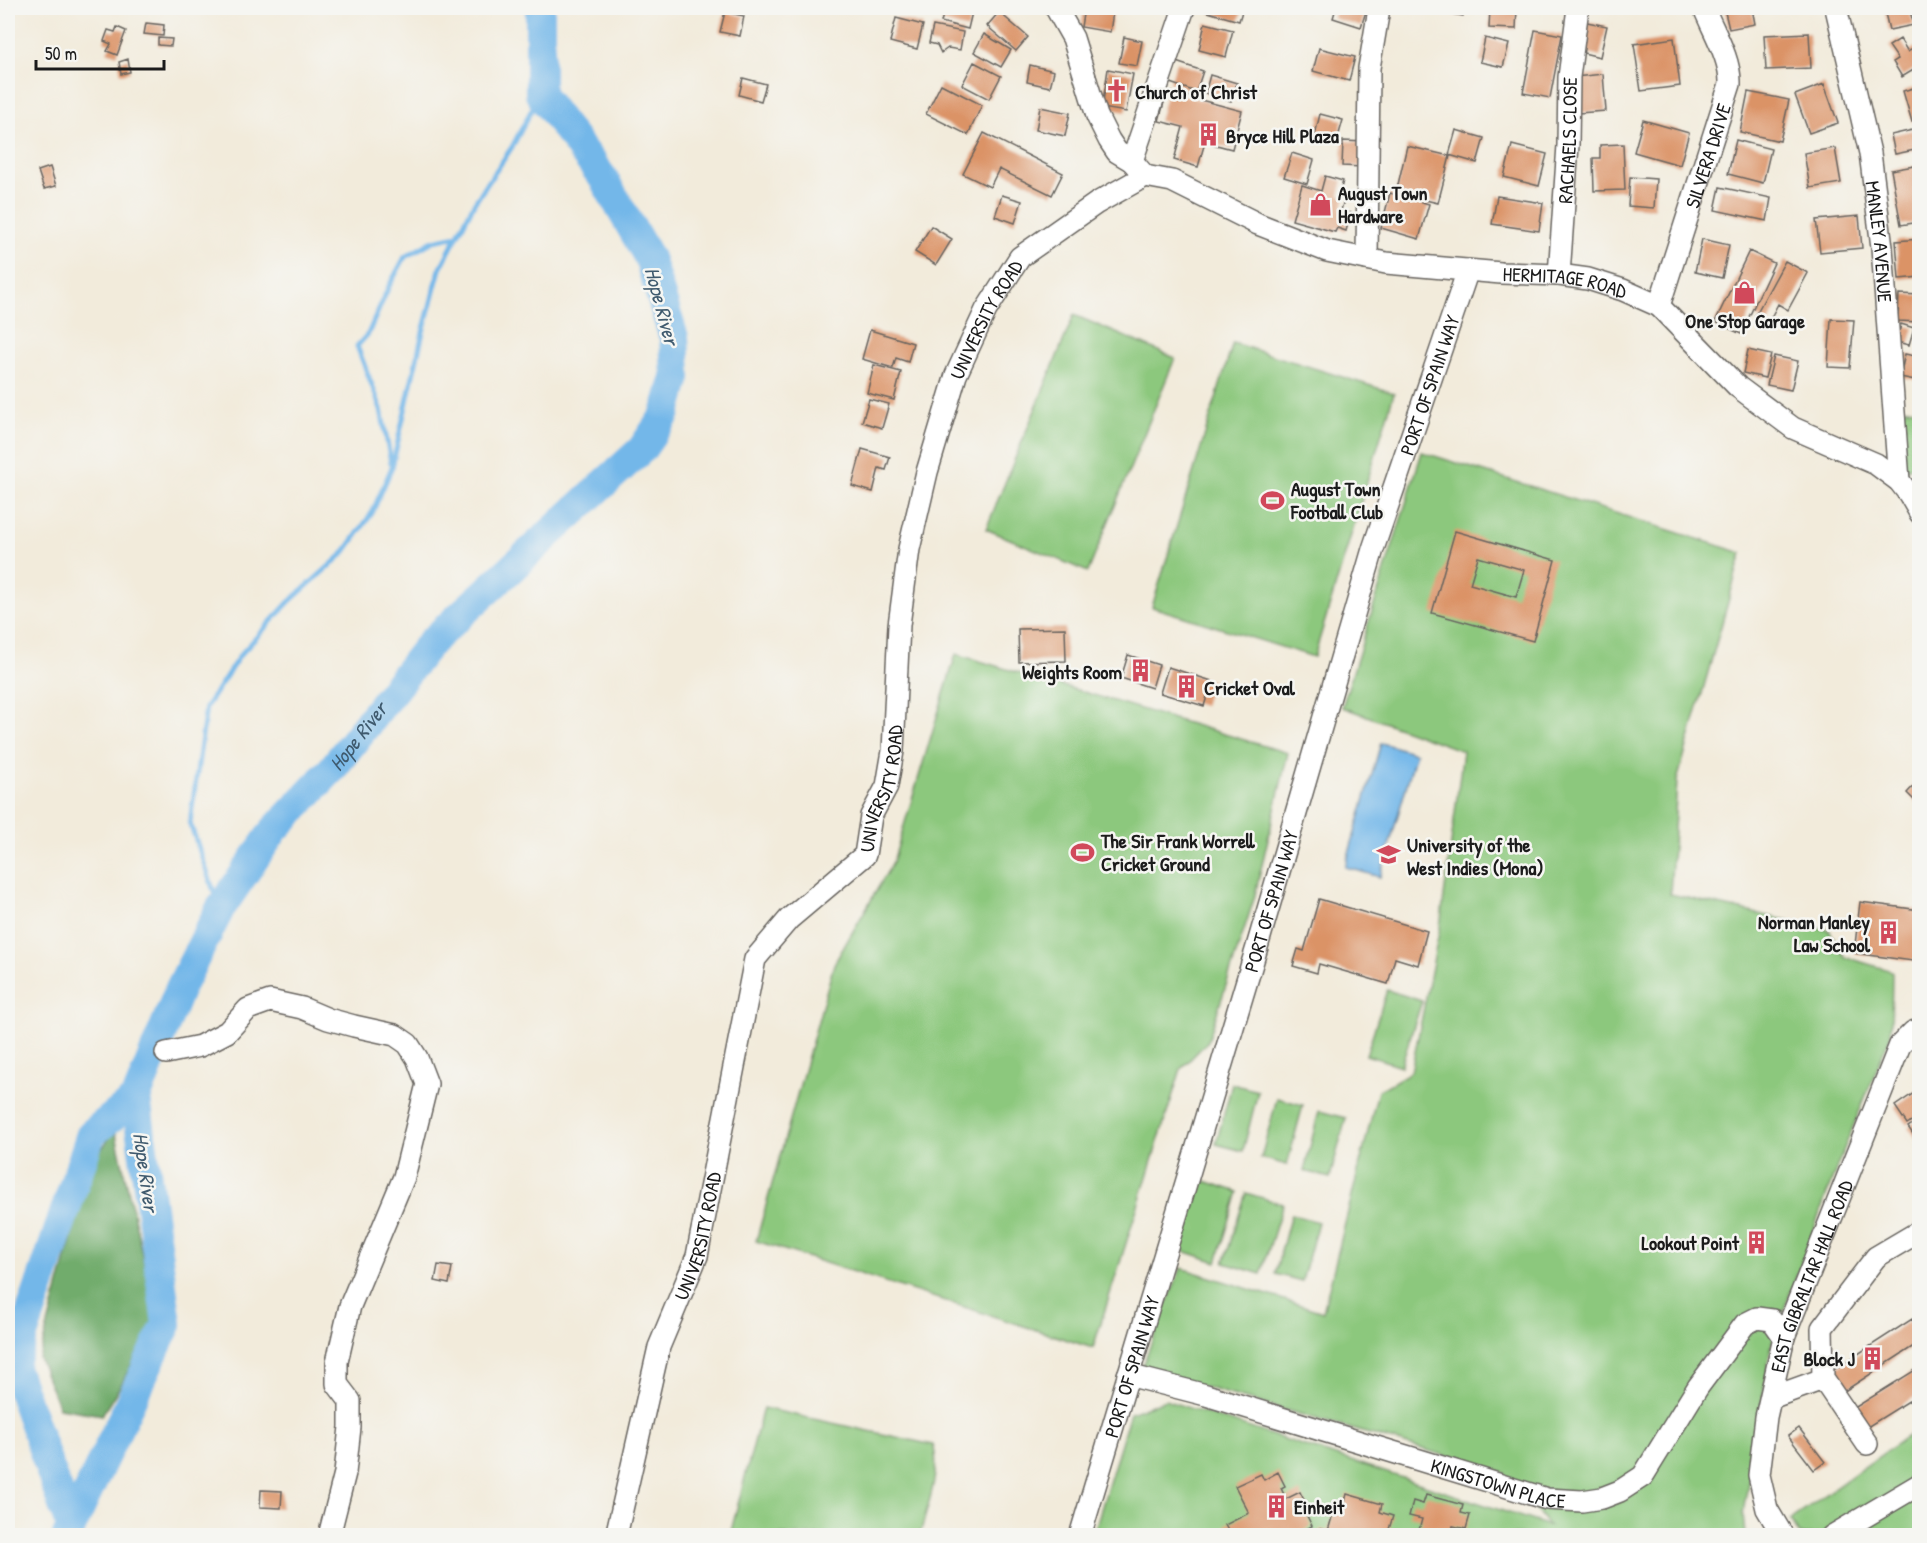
<svg xmlns="http://www.w3.org/2000/svg" width="1927" height="1543" font-family="'Patrick Hand',sans-serif">
  <rect width="100%" height="100%" fill="#f6f6f2"/>
  <filter id="ink" filterUnits="userSpaceOnUse"><feTurbulence type="fractalNoise" baseFrequency=".0167" numOctaves="2"/><feDisplacementMap in="SourceGraphic" scale="12" xChannelSelector="R" yChannelSelector="G"/><feConvolveMatrix kernelMatrix="1 2 1 2 8 2 1 2 1" color-interpolation-filters="sRGB"/></filter>
  <filter id="wash" filterUnits="userSpaceOnUse"><feTurbulence type="fractalNoise" baseFrequency=".008" numOctaves="4" result="noise"/><feDisplacementMap in="SourceGraphic" scale="24" xChannelSelector="R" yChannelSelector="G"/><feGaussianBlur stdDeviation="1.35" result="paint"/><feColorMatrix in="noise" values="0 0 0 0 0 0 0 0 0 0 0 0 0 0 0 0 0 1.4 0 .05"/><feComposite in="paint" operator="in"/></filter>
  <g filter="url(#wash)">
    <rect width="100%" height="100%" fill="#f2ebdb"/>
    <!-- green -->
    <path fill="#8cc87d" stroke="#54724c" stroke-width="1.5" d="M1074,315l101,43 -87,214 -102,-43z
      M1233,343l161,50 -80,264 -162,-50z
      M1919,408v56l-18,7 -10,-61z
      M1422,452l320,101 -65,228 -7,113 159,36 16,27 47,14 -1,63 -53,130 -66,178 -29,171 2,22 -652,1 37,-123 35,-13 384,126 -46,-54 -362,-103 40,-101 142,44 55,-221 33,-19 29,-145 23,-176 -121,-44z
      M956,654l332,99 -34,146 -46,142 -27,28 -88,279 -337,-107 78,-277 59,-102z
      M1387,990l35,11 -21,65 -35,-11z
      M1232,1084l26,7 -15,60 -27,-7z
      M1277,1098l26,7 -16,60 -26,-7z
      M1319,1111l27,7 -16,60 -26,-7z
      M1202,1180l36,12 -21,70 -37,-12z
      M1246,1193l37,11 -22,70 -37,-11z
      M1291,1214l27,8 -16,59 -27,-7z
      M763,1408l170,37c9,26 -7,64 -13,90h-190z
      M1919,1428v107h-120l-9,-15z"/>
    <!-- forest -->
    <path fill="#71ac6c" stroke="#466444" stroke-width="1.5" d="M115,1130l41,187 -35,68 -19,30 -43,-7 -20,-50 53,-196z"/>
    <!-- water -->
    <path fill="#73b7e9" stroke="#486a82" stroke-width="1.5" d="M1381,743l35,10 -36,124 -35,-10z"/>
    <g fill="none" stroke-linecap="round" stroke-linejoin="round">
      <!-- stream -->
      <path stroke="#73b7e9" stroke-width="5" d="M391,463l-10,-54 -24,-63 11,-12 21,-48 16,-29 28,-16 24,-5
        M220,909l-30,-86 16,-116 34,-52 49,-53 55,-49 28,-40 20,-46 31,-135 17,-63 35,-67 37,-55 28,-53"/>
      <!-- river -->
      <g stroke="#73b7e9" stroke-width="30">
        <path d="M71,1528l-58,-163 78,-231 45,-36"/>
        <path id="s1" d="M67,1536l100,-212 -31,-226 44,-110 40,-79 54,-79 58,-61 99,-127 211,-193 23,-34 11,-38 -2,-39 -25,-80 -46,-80 -63,-84v-86"/>
      </g>
    </g>
    <g id="blocks">
      <!-- building -->
      <path fill="#db9366" fill-rule="evenodd" d="M945,8h28l-5,21 -27,-7z
        M1084,8l29,4 -3,20 -29,-5z
        M1202,8h41l-4,13 -38,-11z
        M1336,8h31l-6,19 -28,-9z
        M1445,8h19l-1,8 -19,-3z
        M1490,8h27l-1,21 -27,-1z
        M1724,8h28l3,16 -26,5z
        M1909,8l5,17 -25,5 -4,-17z
        M725,12l19,4 -4,20 -20,-4z
        M999,12l29,25 -12,14 -29,-25z
        M896,18l27,7 -6,24 -27,-7z
        M1587,22l20,4 -7,31 -21,-5z
        M146,23l18,2 -1,11 -19,-2z
        M1205,23l28,7 -7,27 -27,-7z
        M933,26l30,6 -3,18 -12,-2 -7,5 -4,-8 -8,-2z
        M117,27l9,4 -9,24 -10,-4 4,-7 -7,-3 4,-11 7,2z
        M1535,30l27,5 -12,63 -27,-5z
        M1809,33l2,35 -45,2 -2,-35z
        M984,34l27,16 -10,17 -27,-15z
        M1124,37l18,4 -5,25 -18,-3z
        M158,38l14,1 -1,7 -13,-1z
        M1485,38l24,6 -6,23 -23,-5z
        M1674,38l6,48 -39,5 -7,-47z
        M1900,39l8,13 7,-5 5,7v12l-18,11 -9,-15 5,-3 -9,-13z
        M1319,48l36,9 -6,24 -36,-10z
        M128,59l2,13 -9,2 -2,-12z
        M974,62l27,14 -12,23 -27,-14z
        M1176,62l27,9 -7,21 -26,-9z
        M1030,65l24,6 -4,16 -23,-5z
        M1108,69l25,5 -7,38 -24,-4z
        M1603,74l3,37 -28,2 -3,-36z
        M1210,75l27,8 -6,18 -26,-8z
        M743,78l23,6 -5,17 -22,-6z
        M941,84l41,21 -14,30 -42,-21z
        M1824,84l14,39 -29,10 -14,-38z
        M1920,86v33l-8,3 -9,-31z
        M1167,91l75,20 -10,38 -27,-7 -7,25 -24,-7 9,-33 -24,-6z
        M1748,92l41,8 -9,41 -40,-9z
        M1040,107l30,6 -5,23 -29,-6z
        M1320,114l23,6 -6,21 -22,-6z
        M1643,120l46,13 -9,32 -46,-13z
        M1917,129l3,20 -25,5 -4,-19z
        M1456,130l28,8 -7,25 -28,-8z
        M984,133l79,40 -11,22 -53,-26 -9,18 -27,-13z
        M1736,140l35,9 -8,34 -35,-9z
        M1343,141l22,1 -2,25 -21,-1z
        M1623,144l2,46 -31,1 -1,-33h7v-13z
        M1512,145l35,9 -8,32 -35,-9z
        M1407,146l43,10 -12,47 -42,-10z
        M1835,148l6,35 -31,5 -6,-35z
        M1292,153l22,7 -7,24 -23,-7z
        M1920,165v57l-19,3 -10,-55z
        M50,167l6,19 -12,3 -6,-18z
        M1325,176l18,5 -4,14 6,2 -4,13 10,3 -5,18 -9,-3 -2,4 -43,-12 10,-35 19,6z
        M1630,177l26,2 -2,29 -26,-2z
        M1720,187l51,11 -4,23 -52,-11z
        M1390,193l39,11 -10,35 -38,-11z
        M1002,195l20,6 -7,22 -20,-7z
        M1497,196l46,7 -4,28 -47,-7z
        M1859,216l3,32 -42,4 -4,-32z
        M931,226l21,13 -16,26 -21,-13z
        M1702,239l27,6 -7,33 -27,-6z
        M1920,239v38l-21,2 -3,-38z
        M1749,251l25,12 -33,71 -26,-12z
        M1785,261l23,12 -20,37 -10,-6 -10,19 -13,-7z
        M1899,294l21,1v27l-22,-1z
        M1831,319l23,1 -4,48 -22,-1z
        M1901,324l13,4 -5,17 -12,-3z
        M870,330l43,13 -5,19 -12,-4 -3,10 -31,-9z
        M1748,350l23,5 -6,23 -22,-5z
        M1905,354l15,3v24l-20,-4z
        M1774,356l24,5 -7,29 -24,-5z
        M874,365l27,7 -7,28 -27,-7z
        M869,399l20,5 -7,24 -20,-6z
        M862,449l28,8 -4,13 -7,-2 -6,24 -21,-6z
        M1455,531l100,29 -22,81 -101,-28zM1478,557l46,13 -8,27 -46,-13z
        M1065,628l1,33 -47,1 -1,-33z
        M1128,655l31,10 -7,23 -31,-10z
        M1168,667l44,14 -8,25 -44,-13z
        M1920,779v27l-13,-13z
        M1319,899l108,32 -9,34 -23,-7 -7,26 -69,-20 -2,9 -24,-7 5,-17 6,2z
        M1860,902l60,8v52l-66,-9z
        M1920,1089v26l-13,9 -12,-18z
        M1920,1119v25l-12,-17z
        M1753,1234l9,1 3,8 -5,7 -9,-1 -3,-8z
        M438,1265l14,2 -3,17 -14,-3z
        M1912,1319l8,12v11l-80,52 -13,-20z
        M1920,1367v27l-56,35 -13,-19z
        M1799,1428l26,34 -11,8 -26,-34z
        M1278,1472l7,14 -4,2 5,11 14,-7 11,22 -4,2 5,10 -18,10h-63l-6,-11 24,-12 -14,-27 26,-12 3,6z
        M261,1490l21,1 -1,17 -21,-1z
        M1347,1494l35,10 -2,8 13,4 -6,20h-69l2,-7 8,2 8,-28 8,2z
        M1426,1495l37,10 -2,8 9,2 -4,14 -13,-3 -3,10h-40l1,-4 7,2 4,-15 -13,-3 4,-15 10,3z"/>
    </g>
  </g>
  <g filter="url(#ink)">
    <use href="#blocks" fill-opacity="0" stroke="#67645f" stroke-width="1.5"/>
    <g fill="none" stroke-linecap="round" stroke-linejoin="round">
      <defs>
        <g id="minor">
          <path d="M1056,8l17,30 24,78 12,24 8,12 15,9 13,15"/>
          <path id="s2" d="M1836,8l34,145 12,94 17,234"/>
          <path d="M1132,161l52,-153"/>
          <path id="s3" d="M1145,176l27,5 86,43 69,27 59,12 115,10 58,2 29,4 35,11 36,16 79,81 55,41 83,36 23,17 10,13 11,19"/>
          <path d="M1367,259l2,-191 9,-53"/>
          <path id="s4" d="M1559,275l9,-130 1,-68 9,-69"/>
          <path id="s5" d="M1659,306l71,-222c1,-25 -17,-53 -26,-76"/>
          <path d="M166,1053l34,-7 27,-14 21,-23 22,-8 32,7 26,11 26,7 41,9 13,9 9,14 10,26 -23,93 -54,129 -13,56v22l13,17v26l-5,46 -16,63"/>
          <path id="s6" d="M1128,1375l78,20 341,104 35,2 20,-3 18,-7 23,-15 55,-89 47,-63 12,-6 15,2 12,17"/>
          <path d="M1771,1398l52,-19"/>
          <path d="M1867,1444l-44,-65 -1,-51 54,-71 44,-26"/>
          <path id="s7" d="M616,1536l43,-189 38,-91 58,-297 34,-40 76,-64 6,-39 16,-30 6,-35 6,-126 10,-76 18,-77 29,-97 30,-65 34,-53 77,-54 48,-27"/>
          <path id="s8" d="M1080,1536l177,-589 116,-398 95,-279"/>
          <path id="s9" d="M1783,1536l-16,-27 -8,-34 7,-58 18,-80 116,-292 13,-13 7,-3"/>
          <path d="M1832,1536l88,-52"/>
        </g>
      </defs>
      <!-- minor casing -->
      <use href="#minor" stroke="#67645f" stroke-width="24"/>
      <!-- minor -->
      <use href="#minor" stroke="#fff" stroke-width="21"/>
    </g>
  </g>
  <!-- icons -->
  <defs>
    <symbol id="church-bare" viewBox="-9 -9 18 18"><path d="M-1.2-6h2.4v3.5h3.3v2.4h-3.3V6h-2.4V-.1h-3.3v-2.4h3.3Z" fill="#d1495b" stroke="#f6f6f2" stroke-width="2.5" paint-order="stroke"/></symbol>
    <symbol id="building-bare" viewBox="-9 -9 18 18"><path d="M-4-6H4V6H1V3H-1V6H-4ZM-2.5-4.3h1.7v1.8h-1.7ZM.8-4.3h1.7v1.8H.8ZM-2.5-1h1.7V.8h-1.7ZM.8-1h1.7V.8H.8Z" fill="#d1495b" stroke="#f6f6f2" stroke-width="2.5" paint-order="stroke"/></symbol>
    <symbol id="shop-bare" viewBox="-9 -9 18 18"><path d="M-5-2.5h2.3a2.7 3.5 0 0 1 5.4 0H5L5.5 6h-11ZM-1.5-2.5h3a1.5 2.3 0 0 0-3 0Z" fill="#d1495b" stroke="#f6f6f2" stroke-width="2.5" paint-order="stroke"/></symbol>
    <symbol id="stadium-bare" viewBox="-9 -9 18 18"><path d="M0-5a6.5 5 0 1 0 0 10a6.5 5 0 1 0 0-10ZM-3.5-1.8h7v3.6h-7Z" fill="#d1495b" stroke="#f6f6f2" stroke-width="2.5" paint-order="stroke"/></symbol>
    <symbol id="university-bare" viewBox="-9 -9 18 18"><path d="M0-5L7-2L0 1L-7-2ZM-4 1L0 2.5L4 1V4Q0 6-4 4Z" fill="#d1495b" stroke="#f6f6f2" stroke-width="2.5" paint-order="stroke"/></symbol>
  </defs>
  <g fill-rule="evenodd">
    <use href="#church-bare" x="1100" y="74" width="33" height="33"/>
    <use href="#building-bare" x="1192" y="118" width="33" height="33"/>
    <use href="#shop-bare" x="1304" y="188" width="33" height="33"/>
    <use href="#shop-bare" x="1728" y="276" width="33" height="33"/>
    <use href="#stadium-bare" x="1256" y="484" width="33" height="33"/>
    <use href="#building-bare" x="1124" y="654" width="33" height="33"/>
    <use href="#building-bare" x="1170" y="670" width="33" height="33"/>
    <use href="#stadium-bare" x="1066" y="836" width="33" height="33"/>
    <use href="#university-bare" x="1372" y="838" width="33" height="33"/>
    <use href="#building-bare" x="1872" y="916" width="33" height="33"/>
    <use href="#building-bare" x="1740" y="1226" width="33" height="33"/>
    <use href="#building-bare" x="1856" y="1342" width="33" height="33"/>
    <use href="#building-bare" x="1260" y="1490" width="33" height="33"/>
  </g>
  <g text-anchor="middle" dominant-baseline="central" stroke-width="5" stroke-linejoin="round" paint-order="stroke">
    <!-- poi labels -->
    <g font-size="20" font-weight="bold" fill="#1c1c1c" stroke="#f6f6f2" text-anchor="start">
      <text x="1135" y="91">Church of Christ</text>
      <text x="1226" y="135">Bryce Hill Plaza</text>
      <text x="1338" y="192">August Town<tspan x="1338" dy="23">Hardware</tspan></text>
      <text x="1745" y="320" text-anchor="middle">One Stop Garage</text>
      <text x="1291" y="488">August Town<tspan x="1291" dy="23">Football Club</tspan></text>
      <text x="1122" y="671" text-anchor="end">Weights Room</text>
      <text x="1204" y="687">Cricket Oval</text>
      <text x="1101" y="840">The Sir Frank Worrell<tspan x="1101" dy="23">Cricket Ground</tspan></text>
      <text x="1407" y="844">University of the<tspan x="1407" dy="23">West Indies (Mona)</tspan></text>
      <text x="1870" y="921" text-anchor="end">Norman Manley<tspan x="1870" dy="23">Law School</tspan></text>
      <text x="1739" y="1242" text-anchor="end">Lookout Point</text>
      <text x="1855" y="1358" text-anchor="end">Block J</text>
      <text x="1294" y="1506">Einheit</text>
    </g>
    <!-- street labels -->
    <g font-size="20" fill="#1c1c1c" stroke="#f6f6f2">
      <text stroke="none"><textPath href="#s4" startOffset="135">RACHAELS CLOSE</textPath></text>
      <text stroke="none"><textPath href="#s5" startOffset="158">SILVERA DRIVE</textPath></text>
      <text stroke="none"><textPath href="#s2" startOffset="238">MANLEY AVENUE</textPath></text>
      <text stroke="none"><textPath href="#s3" startOffset="438">HERMITAGE ROAD</textPath></text>
      <text stroke="none"><textPath href="#s7" startOffset="1302">UNIVERSITY ROAD</textPath></text>
      <text stroke="none"><textPath href="#s8" startOffset="1203">PORT OF SPAIN WAY</textPath></text>
      <text stroke="none"><textPath href="#s7" startOffset="816">UNIVERSITY ROAD</textPath></text>
      <text stroke="none"><textPath href="#s8" startOffset="663">PORT OF SPAIN WAY</textPath></text>
      <text stroke="none"><textPath href="#s7" startOffset="312">UNIVERSITY ROAD</textPath></text>
      <text stroke="none"><textPath href="#s9" startOffset="273">EAST GIBRALTAR HALL ROAD</textPath></text>
      <text stroke="none"><textPath href="#s8" startOffset="177">PORT OF SPAIN WAY</textPath></text>
      <text stroke="none"><textPath href="#s6" startOffset="386">KINGSTOWN PLACE</textPath></text>
    </g>
    <!-- water labels -->
    <g font-size="21" font-style="italic" fill="#3f5a6e" stroke="#f6f6f2">
      <text transform="translate(662 306) rotate(75)">Hope River</text>
      <text stroke="none"><textPath href="#s1" startOffset="891">Hope River</textPath></text>
      <text transform="translate(146 1172) rotate(82)">Hope River</text>
    </g>
  </g>
  <!-- margin -->
  <rect width="1927" height="1543" fill="none" stroke="#f6f6f2" stroke-width="30"/>
  <!-- scale -->
  <path d="M36 60v9h128v-9" fill="none" stroke="#1c1c1c" stroke-width="3"/>
  <text x="45" y="60" font-size="18" fill="#1c1c1c" stroke="#f6f6f2" stroke-width="4.5" paint-order="stroke">50 m</text>
</svg>
